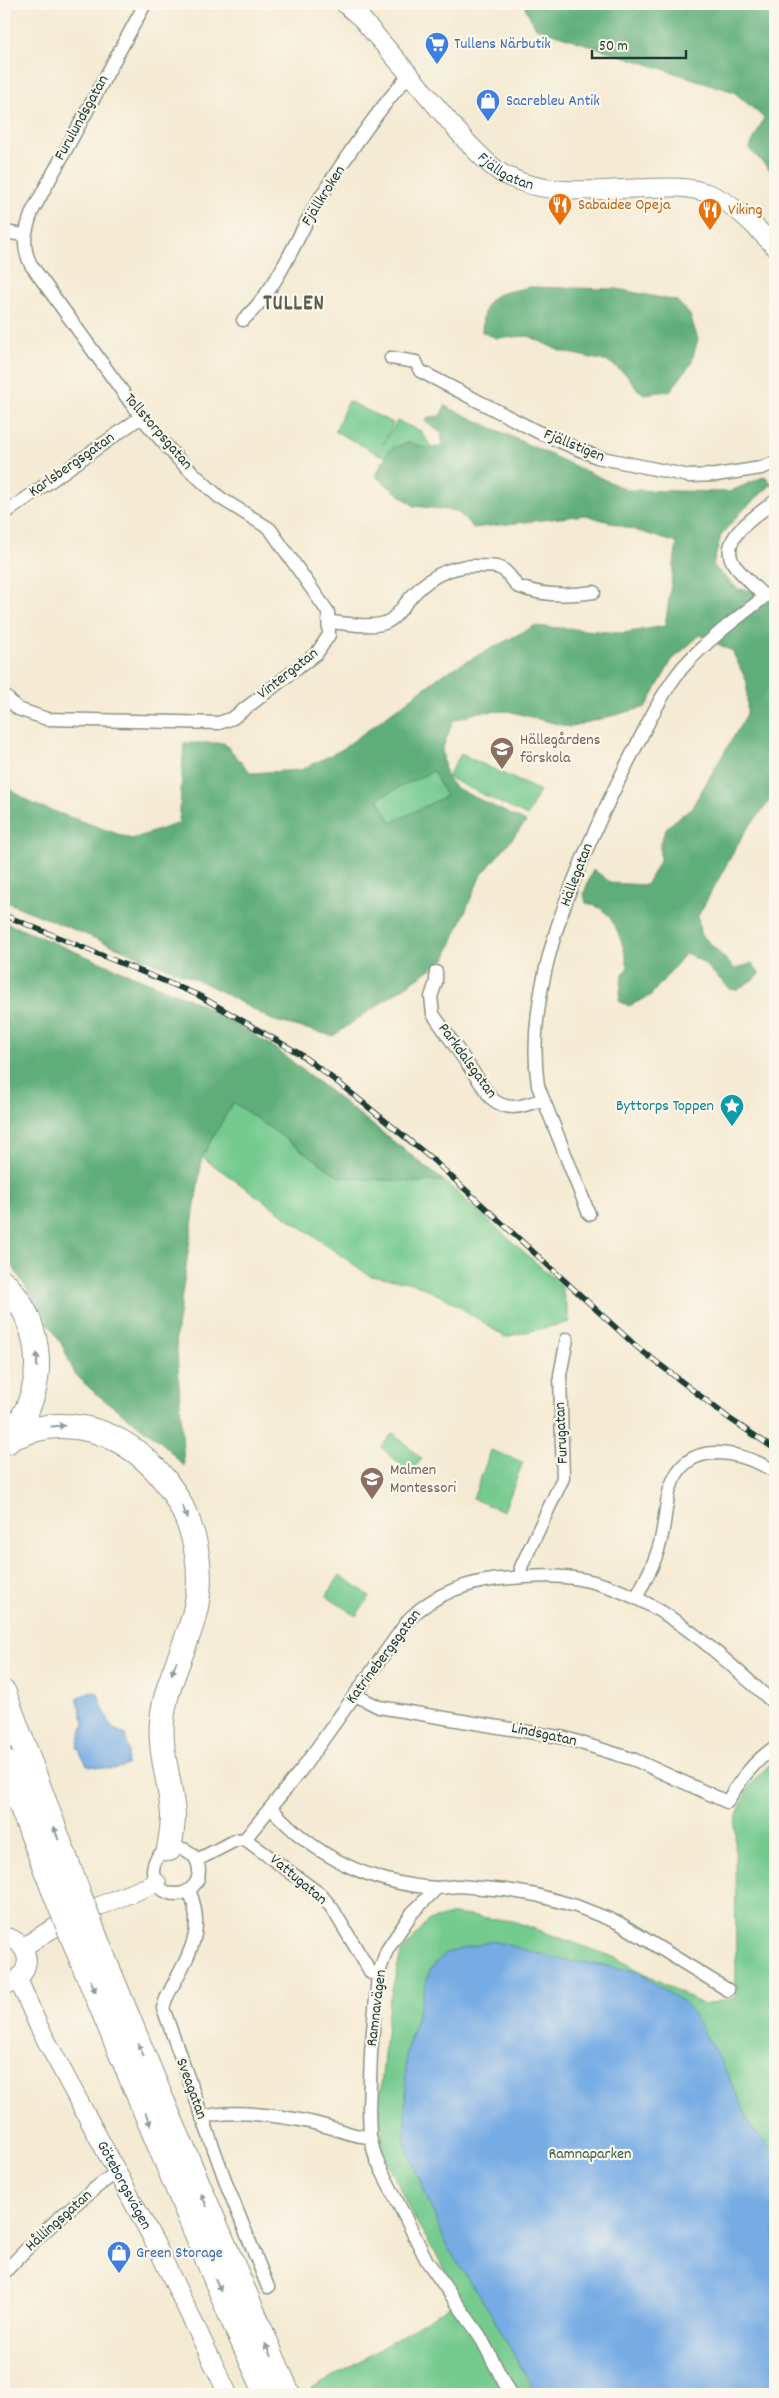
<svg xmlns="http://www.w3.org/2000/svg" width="779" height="2398" font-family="Dekko,sans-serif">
  <rect width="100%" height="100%" fill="#fbf7ec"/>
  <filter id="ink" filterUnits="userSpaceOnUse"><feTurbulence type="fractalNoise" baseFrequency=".02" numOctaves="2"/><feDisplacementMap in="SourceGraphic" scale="10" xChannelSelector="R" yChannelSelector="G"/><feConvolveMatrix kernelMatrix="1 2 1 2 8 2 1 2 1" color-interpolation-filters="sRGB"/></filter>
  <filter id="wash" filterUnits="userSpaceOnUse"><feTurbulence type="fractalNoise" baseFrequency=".0096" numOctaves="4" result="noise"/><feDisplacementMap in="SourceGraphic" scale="20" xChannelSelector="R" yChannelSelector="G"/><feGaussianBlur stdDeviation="1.12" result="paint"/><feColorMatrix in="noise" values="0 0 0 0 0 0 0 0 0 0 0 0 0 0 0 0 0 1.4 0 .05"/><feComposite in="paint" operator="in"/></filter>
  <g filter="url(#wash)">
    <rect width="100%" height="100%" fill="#f5ead3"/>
    <!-- green -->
    <path fill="#74ca8e" stroke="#4a8461" d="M348,401l45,22 -10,22 14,-24 24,10 19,30 -31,4 -31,-11 -43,-23z
      M461,754l79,37 -13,25 -80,-39z
      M434,770l12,26 -55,27 -13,-25z
      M233,1102l107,75 74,5 30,-1 117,104 9,37 -65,15 -56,-37 -36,-17 -43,-7 -168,-119z
      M393,1433l29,26 -13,14 -28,-26z
      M491,1450l32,12 -19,49 -31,-12z
      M340,1575l30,21 -14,20 -30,-20z
      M775,1761v633h-460l-3,-6 65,-37 85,-53 -52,-87 -27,-60 -4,-43 10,-106 12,-49 27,-32 26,-7 59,7 103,37 88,47 32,-8 -1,-174c8,-28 16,-45 40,-62z"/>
    <!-- forest -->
    <path fill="#5fae79" stroke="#3f7656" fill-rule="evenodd" d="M523,4h252v171l-26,-26 15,-31 -30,-26 -198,-64z
      M530,287l87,2 60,12 13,14 8,24 -7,25 -21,27 -26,3 -8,-6 -9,-13 -18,-13 -49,-11 -31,-15 -33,2 -14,-6c1,-41 13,-37 48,-45z
      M445,406l182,84 102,2 36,-16 7,8 -30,27 -21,24 -8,31 25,23 37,4v103l-8,18 2,12 6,6v62l-31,39 -46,83 2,17 35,36 17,-6 8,12 -23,15 -7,-1 -29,-28 -15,-8 -36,43 -21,10 -10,-5 3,-25 6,-9c-3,-16 -11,-45 -24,-56 -4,-4 -13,-6 -18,-8l-2,-10 9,-24 18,14 35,2 14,-25v-17l7,-16 25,-20 55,-93v-32l-15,-31 -32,-16 -28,25 -26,47 -77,20 -61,-16 -29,1 -26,9 -11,29 4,27 10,11 70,34 -46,55 -35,82 -112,77 -61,-16 -63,-35 -205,-84v-116l29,19 99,35 47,-16 5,-80h40l27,30 50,-3 40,-20 102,-76 91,-48 89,7 42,-7 12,-83 -91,-28 -113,13 -16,-17 -43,-5 -39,-30 15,-27 19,-7 15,6 17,-1 1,-13 -17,-13 4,-4 11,-1zM433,771l13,25 -55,27 -13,-25z
      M4,922l197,82 70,41 173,136 -30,1 -74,-5 -107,-75 -31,55 -26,179 8,130 -23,-24 -66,-49 -20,-19 -13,-29 -52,-83 -6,-5z"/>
    <!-- water -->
    <path fill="#76abe4" stroke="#4a748c" d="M90,1691l8,2c3,14 9,22 14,35l13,6 4,17 -2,14c-14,7 -25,3 -40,0l-10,-18 7,-24 -7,-24z
      M493,1941l62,17 81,13 51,34 34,56 31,67 23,26v240h-239l-44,-79 -46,-70 -41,-102 1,-89 24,-84 16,-17z"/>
  </g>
  <g filter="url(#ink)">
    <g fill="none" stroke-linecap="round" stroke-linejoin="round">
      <defs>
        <path id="street" d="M4,232l20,3
          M243,320c36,-32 52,-81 77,-122 27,-43 56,-86 90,-124
          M391,358l25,4 4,9 118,61 59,25 92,19 27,-1 45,-7 14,-5
          M4,514l137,-97
          M765,597c-10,-10 -21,-20 -30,-31 -20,-27 23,-51 40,-65
          M330,622c17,1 42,7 57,0 9,-4 13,-12 19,-19 18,-23 41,-38 71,-37 25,0 26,0 40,20 24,10 52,10 77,6
          M4,695l14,14 29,10 172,4 14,-5 84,-65 12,-18 -1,-23 -58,-83 -51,-32 -42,-39 -36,-41 -110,-152c-10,-20 -6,-33 1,-53l113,-208
          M436,972v10l-5,15 2,17 58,84c17,15 33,8 52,1
          M589,1214l-51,-128c-16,-107 47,-240 95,-334 15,-28 29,-60 50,-85 26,-29 61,-54 92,-78
          M521,1577v-10l42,-89 -3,-103 7,-36
          M636,1598c7,-14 16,-29 21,-45 8,-20 7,-43 13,-64 16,-52 68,-38 105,-18
          M355,1695l24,12 186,31 70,22 92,42c14,-23 26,-40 48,-55
          M271,1808c44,49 101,76 166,80
          M245,1839l75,55 12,14 39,65 7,2
          M153 1871a23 23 0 1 1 46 0a23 23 0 1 1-46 0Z
          M197,1860l39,-20 9,-1 57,-70 107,-150c28,-28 64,-39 103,-41 22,-2 46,-3 68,1 79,15 137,74 195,125
          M189,1890c19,45 -4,69 -23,109l-3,9 65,180 40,99
          M202,2118c28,-11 97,0 127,9 14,4 26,10 41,10
          M4,2273c34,-38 71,-71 113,-101
          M510,2394l-30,-58 -53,-75 -51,-102 -6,-22 -1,-28 2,-56 7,-78 9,-25 25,-37 25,-25 22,-2 47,4 30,5 40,11 43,17 109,67"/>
        <g id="secondary">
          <path id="s1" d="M345,4l16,14 105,123c12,12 23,25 37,33 43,24 97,15 143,14 22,-1 43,-2 64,6 25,10 47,34 65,53"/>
          <path d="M4,1937c13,1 22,11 23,24 -2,14 -10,22 -23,24"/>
          <path d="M23,1948c35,-27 92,-49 134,-65"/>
          <path id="s2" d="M18,1979l21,48 116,216 73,151"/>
        </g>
        <path id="highway" d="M4,1283c35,36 44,91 18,136 -5,8 -8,17 -15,23
          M11,1438c16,-6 33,-13 51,-12 85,1 145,89 136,168 -5,45 -32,82 -36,127 -3,32 9,62 11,94 0,12 -2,23 -4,34
          M4,1693l69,186
          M4,1761l49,127
          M103,1957l58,141 127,296
          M83,1963l149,355 35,76"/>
      </defs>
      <!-- street casing -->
      <use href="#street" stroke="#8a9484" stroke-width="15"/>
      <!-- secondary casing -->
      <use href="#secondary" stroke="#8a9484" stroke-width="20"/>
      <!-- highway casing -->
      <use href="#highway" stroke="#8a9484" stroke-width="26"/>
      <!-- street -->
      <use href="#street" stroke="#fff" stroke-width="12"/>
      <!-- secondary -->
      <use href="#secondary" stroke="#fff" stroke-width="18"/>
      <!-- highway -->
      <use href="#highway" stroke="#fff" stroke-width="24"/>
      <defs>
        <path id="rail" d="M4,915l194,80 102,59 40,30 92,75 205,188 93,72 45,30
          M4,2393l2,1"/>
      </defs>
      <!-- rail casing -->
      <use href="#rail" stroke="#1f3d34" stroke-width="5.5"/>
      <!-- rail -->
      <use href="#rail" stroke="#fbf7ec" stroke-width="4" stroke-dasharray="11" stroke-linecap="butt"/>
      <defs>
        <path id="highway-bridge" d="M73,1879l30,78
          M53,1888l30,75"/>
      </defs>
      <!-- highway-bridge casing -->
      <use href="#highway-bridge" stroke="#8a9484" stroke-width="26" stroke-linecap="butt"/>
      <!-- highway-bridge -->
      <use href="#highway-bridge" stroke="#fff" stroke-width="24"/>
    </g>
    <!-- one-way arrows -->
    <defs><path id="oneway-solid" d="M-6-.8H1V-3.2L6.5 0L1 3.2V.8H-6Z" transform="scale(1.25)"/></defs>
    <g fill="#8f9e9a">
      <use href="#oneway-solid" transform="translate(37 1360) rotate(-90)"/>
      <use href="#oneway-solid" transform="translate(58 1426) rotate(-3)"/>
      <use href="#oneway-solid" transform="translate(185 1512) rotate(65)"/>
      <use href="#oneway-solid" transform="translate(174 1668) rotate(111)"/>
      <use href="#oneway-solid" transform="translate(56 1833) rotate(-110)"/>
      <use href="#oneway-solid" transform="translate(93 1986) rotate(67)"/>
      <use href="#oneway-solid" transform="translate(141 2050) rotate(-112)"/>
      <use href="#oneway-solid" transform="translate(148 2119) rotate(67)"/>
      <use href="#oneway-solid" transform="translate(204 2200) rotate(-113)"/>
      <use href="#oneway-solid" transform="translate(218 2285) rotate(67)"/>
      <use href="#oneway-solid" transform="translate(268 2350) rotate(-114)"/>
    </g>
  </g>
  <!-- icons -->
  <defs>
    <symbol id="supermarket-pin" viewBox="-11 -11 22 30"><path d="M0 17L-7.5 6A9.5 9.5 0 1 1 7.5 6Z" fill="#3f7fe0" stroke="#fbf7ec"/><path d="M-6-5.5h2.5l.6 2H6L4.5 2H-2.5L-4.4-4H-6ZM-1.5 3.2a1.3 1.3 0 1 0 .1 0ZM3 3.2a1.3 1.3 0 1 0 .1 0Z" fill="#fff"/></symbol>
    <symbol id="shop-pin" viewBox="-11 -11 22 30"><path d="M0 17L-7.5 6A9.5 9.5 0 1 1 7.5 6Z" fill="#3f7fe0" stroke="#fbf7ec"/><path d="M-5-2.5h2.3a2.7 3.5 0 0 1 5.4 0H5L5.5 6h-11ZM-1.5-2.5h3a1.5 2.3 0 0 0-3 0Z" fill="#fff"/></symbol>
    <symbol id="restaurant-pin" viewBox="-11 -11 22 30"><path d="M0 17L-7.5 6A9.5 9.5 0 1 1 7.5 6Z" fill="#e8710a" stroke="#fbf7ec"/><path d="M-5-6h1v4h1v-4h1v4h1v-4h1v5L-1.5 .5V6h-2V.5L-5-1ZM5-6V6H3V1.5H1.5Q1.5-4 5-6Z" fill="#fff"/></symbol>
    <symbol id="school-pin" viewBox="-11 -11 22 30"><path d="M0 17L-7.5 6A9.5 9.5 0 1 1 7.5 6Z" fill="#8d6e63" stroke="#fbf7ec"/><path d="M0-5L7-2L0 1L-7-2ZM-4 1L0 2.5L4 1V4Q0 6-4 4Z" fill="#fff"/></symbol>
    <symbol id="sight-pin" viewBox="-11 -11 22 30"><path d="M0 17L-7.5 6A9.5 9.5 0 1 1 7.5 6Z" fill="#0f9aa8" stroke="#fbf7ec"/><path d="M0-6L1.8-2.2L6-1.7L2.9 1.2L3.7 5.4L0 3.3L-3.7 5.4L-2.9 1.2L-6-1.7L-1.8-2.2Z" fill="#fff"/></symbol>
  </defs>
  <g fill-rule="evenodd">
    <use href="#supermarket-pin" x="423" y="30" width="28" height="38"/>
    <use href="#shop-pin" x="474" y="87" width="28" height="38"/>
    <use href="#restaurant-pin" x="546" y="191" width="28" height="38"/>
    <use href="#restaurant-pin" x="696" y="196" width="28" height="38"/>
    <use href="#school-pin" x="488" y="735" width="28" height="38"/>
    <use href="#sight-pin" x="718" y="1092" width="28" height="38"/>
    <use href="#school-pin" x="358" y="1465" width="28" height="38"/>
    <use href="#shop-pin" x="105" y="2239" width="28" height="38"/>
  </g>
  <g text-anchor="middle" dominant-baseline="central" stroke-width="4.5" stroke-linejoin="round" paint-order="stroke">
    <!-- shop labels -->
    <g font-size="16" fill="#366cbe" stroke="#fbf7ec" text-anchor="start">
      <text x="454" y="44">Tullens Närbutik</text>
      <text x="506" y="101">Sacrebleu Antik</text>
      <text x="136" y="2253">Green Storage</text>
    </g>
    <!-- street labels -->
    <g font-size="16" fill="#1f3d34" stroke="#fbf7ec">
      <text transform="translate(82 118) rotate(-61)">Furulundsgatan</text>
      <text stroke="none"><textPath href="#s1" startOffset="234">Fjällgatan</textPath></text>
      <text transform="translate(324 196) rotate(-58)">Fjällkroken</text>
      <text transform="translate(158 432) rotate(49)">Tollstorpsgatan</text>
      <text transform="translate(574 446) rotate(22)">Fjällstigen</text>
      <text transform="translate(72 465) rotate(-35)">Karlsbergsgatan</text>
      <text transform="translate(288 674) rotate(-38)">Vintergatan</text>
      <text transform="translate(577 875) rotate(-69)">Hällegatan</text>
      <text transform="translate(467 1061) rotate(54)">Parkdalsgatan</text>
      <text transform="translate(562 1433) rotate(-93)">Furugatan</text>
      <text transform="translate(384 1657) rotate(-53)">Katrinebergsgatan</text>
      <text transform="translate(544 1735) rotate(12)">Lindsgatan</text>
      <text transform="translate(298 1880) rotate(40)">Vattugatan</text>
      <text transform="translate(377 2008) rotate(-83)">Ramnavägen</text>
      <text transform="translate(191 2089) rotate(70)">Sveagatan</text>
      <text stroke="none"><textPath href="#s2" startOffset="232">Göteborgsvägen</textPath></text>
      <text transform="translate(59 2221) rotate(-42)">Hållingsgatan</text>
    </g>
    <!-- food labels -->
    <g font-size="16" fill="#c56008" stroke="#fbf7ec" text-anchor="start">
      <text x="578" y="205">Sabaidee Opeja</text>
      <text x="728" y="210">Viking</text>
    </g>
    <!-- education labels -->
    <g font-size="16" fill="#785e54" stroke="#fbf7ec" text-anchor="start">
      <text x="520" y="740">Hällegårdens<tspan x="520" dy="18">förskola</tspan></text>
      <text x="390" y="1470">Malmen<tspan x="390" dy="18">Montessori</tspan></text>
    </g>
    <!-- culture labels -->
    <g font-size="16" fill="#0d838f" stroke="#fbf7ec" text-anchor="end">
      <text x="714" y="1106">Byttorps Toppen</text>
    </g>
    <!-- park labels -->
    <g font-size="16" fill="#34604a" stroke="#fbf7ec">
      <text x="590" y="2154">Ramnaparken</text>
    </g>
    <!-- district labels -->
    <g font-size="21" font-weight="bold" letter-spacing="1" fill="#5b6151" stroke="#fbf7ec">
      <text x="294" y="305">TULLEN</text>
    </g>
  </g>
  <!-- margin -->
  <rect width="779" height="2398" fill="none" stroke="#fbf7ec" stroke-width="20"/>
  <!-- scale -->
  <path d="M592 50v8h94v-8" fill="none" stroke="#1f3d34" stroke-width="2.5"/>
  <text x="599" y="50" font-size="15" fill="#1f3d34" stroke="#fbf7ec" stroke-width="4" paint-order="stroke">50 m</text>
</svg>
